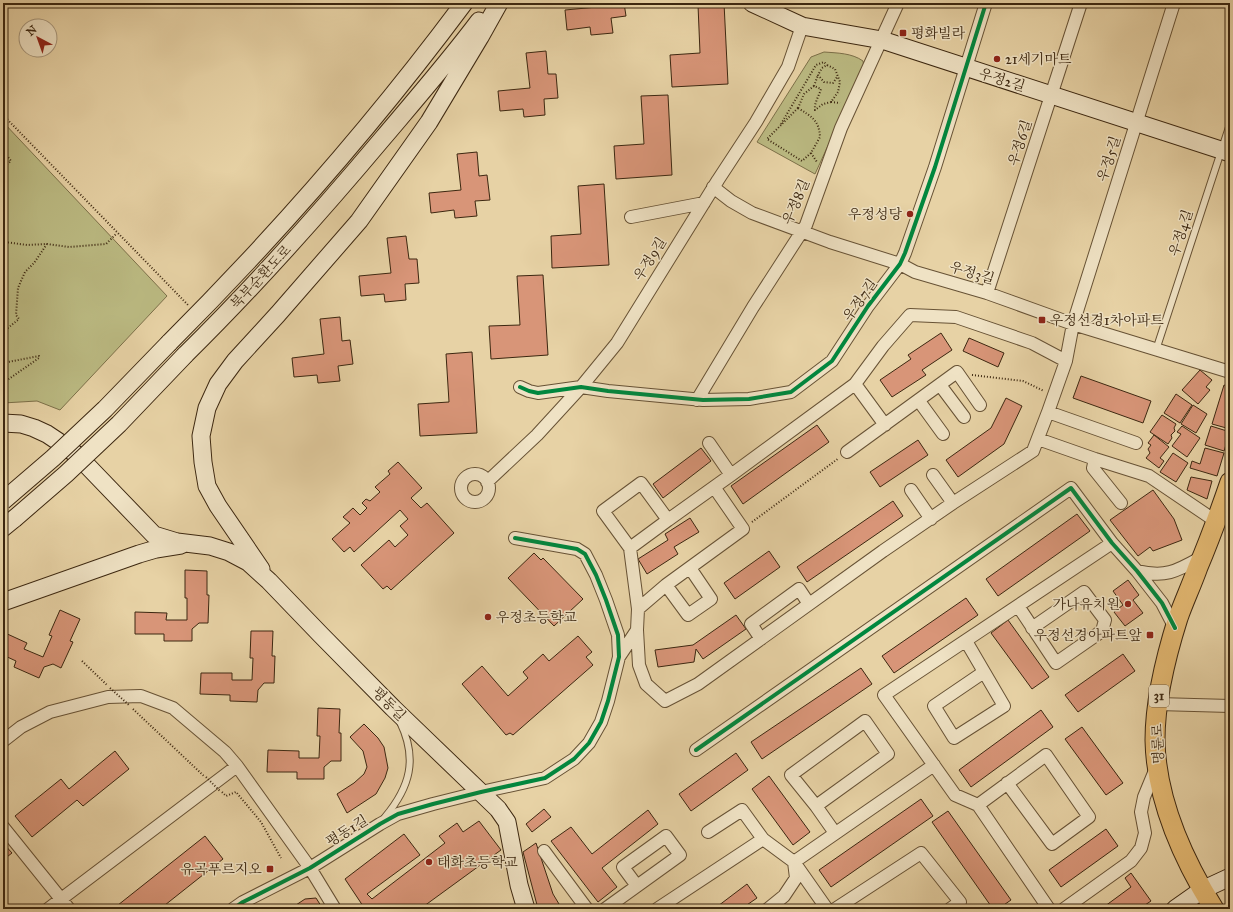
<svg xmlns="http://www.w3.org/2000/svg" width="1233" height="912" font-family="'IM FELL Great Primer','Noto Serif KR',serif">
  <rect width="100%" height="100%" fill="#e7d2a5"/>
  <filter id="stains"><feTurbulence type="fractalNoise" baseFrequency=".005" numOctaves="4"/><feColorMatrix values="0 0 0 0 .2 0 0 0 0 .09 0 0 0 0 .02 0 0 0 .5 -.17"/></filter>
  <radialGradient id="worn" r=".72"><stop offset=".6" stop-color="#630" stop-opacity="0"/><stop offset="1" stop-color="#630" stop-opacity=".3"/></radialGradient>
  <!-- green -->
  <path fill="#bbba82" stroke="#7c7049" d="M824,52c13,1 28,1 39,9l1,6 -49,107 -58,-32 54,-85z
    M3,122l164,174 -107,114 -23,-9 -34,2z"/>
  <!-- building -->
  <path fill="#d89578" stroke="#3c2710" d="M597,3h27l2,13 -15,2 2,15 -22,2 -1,-8 -23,3 -2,-20 32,-3z
    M724,3l4,81 -56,3 -2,-32 30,-2 -2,-48z
    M546,51l2,23h8l2,24 -14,1 1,16 -21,2 -1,-8 -23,2 -2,-20 32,-3 -4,-35z
    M668,95l4,80 -56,4 -2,-33 30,-2 -3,-48z
    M477,152l2,24 8,-1 3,25 -15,1 2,15 -22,2 -1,-8 -23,3 -2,-20 32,-3 -4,-36z
    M604,184l5,81 -57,3 -1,-32 30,-2 -3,-48z
    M406,236l3,23h8l2,24 -14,1 1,16 -21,2 -1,-8 -23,2 -2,-20 32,-3 -4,-35z
    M543,275l5,80 -57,4 -2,-33 31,-1 -3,-49z
    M340,317l2,24 8,-1 3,24 -15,2 2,15 -22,2 -1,-8 -23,2 -2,-19 32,-4 -4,-35z
    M941,333l11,17 -30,20 4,5 -34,22 -12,-17 31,-21 -3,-4z
    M969,338l35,15 -6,14 -35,-16z
    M472,352l5,81 -57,3 -2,-32 31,-2 -3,-48z
    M1200,370l12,10 -6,7 4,3 -12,14 -16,-14z
    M1081,376l70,25 -8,22 -70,-25z
    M1224,385l6,2v42l-18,-5z
    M1176,394l16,11 -12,18 -16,-10z
    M1006,398l16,8 -18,38 -46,33 -12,-17 45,-32z
    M1193,405l14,9 -11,19 -15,-9z
    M1162,415l14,9 -2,4 1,3 -4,4 1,3 -4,6 -18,-12z
    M817,425l12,17 -86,62 -12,-18z
    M1182,426l18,12 -13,19 -15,-11 9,-12 -4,-2z
    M1211,426l19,6 -6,19 -19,-6z
    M1154,435l15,12 -9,11 4,3 -5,7 -13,-10 4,-5 -2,-4 3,-4 -3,-2z
    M918,440l10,15 -48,32 -10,-15z
    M701,448l10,13 -48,37 -10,-14z
    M1205,448l19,5 -7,23 -27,-8 2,-7 8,3z
    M1173,453l15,10 -12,19 -16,-10z
    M398,462l24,26 -11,10 10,10 6,-5 27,30 -63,57 -4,-4 -4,3 -22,-24 28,-25 6,7 13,-12 -8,-9 8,-7 -8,-9 -46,42 -4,-5 -6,5 -12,-13 18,-16 -7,-6 10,-9 7,7 7,-7 -5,-5 4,-4 4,2 10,-9 -5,-5 15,-13 -2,-3z
    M1191,477l21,4 -5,18 -20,-9z
    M1153,490l21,29 8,21 -29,11 -3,-4 -12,9 -28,-36z
    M893,501l10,15 -96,66 -10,-15z
    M1077,514l13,17 -92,65 -12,-17z
    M690,518l9,14 -25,15 4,7 -31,20 -9,-15 30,-19 -3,-6z
    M769,551l11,16 -45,32 -11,-16z
    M534,553l7,7 2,-2 40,41 -29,27 -46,-48z
    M185,570l22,1v24h2l-1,28h-9l-7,6v12h-28v-7h-29v-22l32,1 -1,7h21v-22h-2z
    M1128,580l11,15 -6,5 10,13 -18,13 -11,-14 9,-7 -10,-14z
    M966,598l12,17 -84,58 -12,-17z
    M60,610l20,9 -10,22 3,1 -12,26 -8,-4 -9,3 -5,11 -25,-11 2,-6 -13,-6v-23l24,11 -3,6 19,8 9,-21 -3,-1z
    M736,615l10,14 -43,30 -7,-10 -2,13 -36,5 -3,-17 38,-5z
    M1008,620l41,57 -17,12 -41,-56z
    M251,631h22l-1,25h3l-1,27h-10l-6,7 -1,12 -27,-1v-6l-30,-1 1,-21h31v7h20l1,-22h-3z
    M578,636l14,16 -6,5 7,8 -80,70 -3,-2 -4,2 -44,-51 20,-18 26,30 20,-18 -5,-6 20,-18 6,7z
    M1123,654l12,17 -57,41 -13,-17z
    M861,668l11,16 -110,75 -11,-17z
    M318,708l22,1 -1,24h2v28h-10l-7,6v12h-27v-7h-30l1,-22 31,1v7h20l1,-22h-3z
    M1041,710l12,17 -82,60 -12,-17z
    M364,724l14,14 6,9 4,21 -3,10 -9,16 -29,19 -10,-19 17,-11 10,-9 3,-7 -4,-16 -13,-14z
    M1082,727l41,56 -17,12 -41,-56z
    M115,751l14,18 -46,37 -6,-6 -45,37 -17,-21 46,-37 8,10z
    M736,753l12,17 -57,41 -12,-17z
    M769,776l41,56 -17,13 -41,-56z
    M921,799l12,17 -102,71 -12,-17z
    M544,809l7,8 -19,15 -6,-8z
    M648,810l10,14 -56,44 15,19 -19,15 -47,-61 20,-14 21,27z
    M948,811l63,89 -13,9h-5l-61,-87z
    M479,821l22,29 -81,59h-55l-20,-30 59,-45 16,21 -53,39 5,5 73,-56 -6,-7 18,-13 6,9z
    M1106,829l12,17 -57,41 -12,-17z
    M205,836l18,23 -63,50h-47z
    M3,843l9,10 -9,7z
    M536,843l17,51 9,15h-22l-3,-4 -14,-53z
    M1131,873l20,28 -12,8h-38l30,-22 -6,-9z
    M747,884l10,14 -16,11h-27z
    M316,898l7,11h-33l15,-10z
    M1090,904l3,5h-10z"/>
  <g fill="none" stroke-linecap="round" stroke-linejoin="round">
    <defs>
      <path id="lane" d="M1156,350l74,-226
        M385,817c25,-30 33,-58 15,-95"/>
      <path id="street" d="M713,187l18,14 21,12 78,29 70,22 15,8 72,21 86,31 157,48
        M631,217l73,-14
        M987,293l94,-290
        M1066,361l7,-37 101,-321
        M855,384l30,41
        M940,385l24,32
        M520,387l9,4 9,2 43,-6 27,4 95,9 46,-1 42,-7 41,-31 36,-55 32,-42 5,-11 30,-86 51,-164
        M697,400l56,-93 53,-82 35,-97 57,-125
        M919,401l24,33
        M1038,439l57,20 54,17 68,46
        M709,443l22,32
        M847,452l110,-80 23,33
        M1095,459l-2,9 28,35
        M461 488a14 14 0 1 1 28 0a14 14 0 1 1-28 0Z
        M933,475l20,28
        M487,482l50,-47 44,-48 36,-44 101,-163 38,-58 32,-55 14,-41
        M911,490l20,29
        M668,520l63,-45 124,-91 28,-38 27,-31 46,2 76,26 34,18 -18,51 88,31
        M1137,571c29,7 40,0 65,-14
        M666,585l22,30 23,-16 -21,-31
        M1018,606l38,57 46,-32 3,-11 -21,-28 -52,36
        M638,609l28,-24 77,-56 -29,-42
        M637,630l2,35 7,19 19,17 33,-17 185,-133 70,-48 80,-52 15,-39
        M761,639l-10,-15 48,-35 10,15
        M966,641l38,65 -50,32 -20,-32 50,-34
        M619,657l18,-27 1,-21 -8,-61 -27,-37 38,-28 27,37 -38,28
        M1158,704l72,2
        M3,741l18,-14 29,-15 58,-15 33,-1 32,12 52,44 12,14
        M696,750l375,-262 41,55 25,28 25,32 13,25
        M978,805l68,-50 43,62 -37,27 -45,-61
        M816,806l-25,-31 74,-54 23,33 -72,52 19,27
        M3,827l66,82
        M708,832l34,-22 21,29
        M544,851l43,58
        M48,909l189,-143 73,102 25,41
        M233,909l10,-7 67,-34 70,-44 18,-10 35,-10 48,-12 64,-14 29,-19 15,-16 12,-21 7,-21 11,-44 -1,-22 -12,-35 -10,-25 -11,-21 -8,-5 -62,-11
        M605,909l75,-54 -14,-19 -43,31 14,19
        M657,909l106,-70 31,23 33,47
        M768,909l16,-13 12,-18 -2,-16 140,-97
        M835,909l86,-56 39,49 -10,7
        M1049,909l-71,-104 -23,-10 -71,-100 228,-152
        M1064,909l67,-48 10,-13 4,-15 -4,-21 3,-15 12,-29"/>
      <path id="secondary" d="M752,3l50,23 80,14 348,113
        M169,343c106,-106 205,-219 295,-340
        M185,355c70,-69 135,-142 198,-217 33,-39 66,-77 96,-117
        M3,423l18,1 13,4 13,6 15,10 15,11 77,80 23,7 33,4 19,6 19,10 21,19 52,54 72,73 105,101 9,13 12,63 7,24
        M3,528l11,-9
        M261,569l-43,-63 -11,-20 -4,-24 -2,-26 6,-28 11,-24 17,-23 43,-47 81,-93 70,-99 51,-85 19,-34
        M3,602l136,-48 17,-5 25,-4
        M1175,909l27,-19 28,-13"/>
      <path id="primary" d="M1214,909c-31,-50 -58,-109 -59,-169 0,-41 11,-84 23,-122 6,-17 14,-34 20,-51 12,-28 22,-56 32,-85"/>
    </defs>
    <!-- lane casing -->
    <use href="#lane" stroke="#675235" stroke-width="8"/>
    <!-- street casing -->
    <use href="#street" stroke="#675235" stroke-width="14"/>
    <!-- secondary casing -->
    <use href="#secondary" stroke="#3c2710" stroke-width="19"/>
    <!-- primary casing -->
    <use href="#primary" stroke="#3c2710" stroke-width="21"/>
    <!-- path -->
    <path stroke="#3c2710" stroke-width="2" stroke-dasharray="1 2" stroke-linecap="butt" d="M814,86l4,-11
      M831,102l9,1
      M798,108l6,-14 10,-8 7,3c-2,7 -7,14 -6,21l8,-6 8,-2 7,-10 2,-10 -5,-13 -8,-4 -5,3 -4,7 6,7 9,1 4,-6
      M798,108c14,9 21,12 22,29l-9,16 -9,8 -35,-22z
      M3,115l185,190
      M781,124l35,-59 8,-3 3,3
      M3,150l8,11 -8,7
      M811,153l6,9
      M5,242l22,3 20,-1 22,3 37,-3 11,-11
      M3,332l16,-13 -3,-4 2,-27 3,-7 4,-9 9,-9 13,-19
      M3,363l36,-7v2l-36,25
      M972,375l51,6 21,10
      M752,522l87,-64
      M82,661l25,24
      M133,709l72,68
      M222,792l4,4 10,-4 25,30 20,36"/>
    <!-- lane -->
    <use href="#lane" stroke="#efe2c4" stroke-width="6"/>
    <!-- street -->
    <use href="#street" stroke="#efe2c4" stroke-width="12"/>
    <!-- secondary -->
    <use href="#secondary" stroke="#efe2c4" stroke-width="17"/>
    <!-- primary -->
    <use href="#primary" stroke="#e4b972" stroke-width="19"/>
    <defs>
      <path id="secondary-bridge" d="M3,501l50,-43 52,-49 64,-66
        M14,519l52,-45 53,-50 66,-69"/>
    </defs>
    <!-- secondary-bridge casing -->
    <use href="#secondary-bridge" stroke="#3c2710" stroke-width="19" stroke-linecap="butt"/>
    <!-- path-bridge -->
    <path stroke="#3c2710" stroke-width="2" stroke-dasharray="1 2" stroke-linecap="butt" d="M110,688l19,17
      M206,777l14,14"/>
    <!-- secondary-bridge -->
    <use href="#secondary-bridge" stroke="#efe2c4" stroke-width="17"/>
    <defs>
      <path id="cycleway" d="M520,387l9,4 9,2 43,-6 27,4 95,9 46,-1 42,-7 41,-31 36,-55 32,-42 5,-11 30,-86 51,-164
        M696,750l375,-262 41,55 25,28 25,32 13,25
        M233,909l10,-7 67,-34 70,-44 18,-10 35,-10 48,-12 64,-14 29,-19 15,-16 12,-21 7,-21 11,-44 -1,-22 -12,-35 -10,-25 -11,-21 -8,-5 -62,-11"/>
    </defs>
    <!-- cycleway casing -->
    <use href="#cycleway" stroke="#efe2c4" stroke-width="6"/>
    <!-- cycleway -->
    <use href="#cycleway" stroke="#00873e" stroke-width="4"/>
  </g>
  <!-- markers -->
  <g fill="#8f2418" stroke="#efe2c4" stroke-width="1.5">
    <rect x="899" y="29" width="8" height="8" rx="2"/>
    <circle cx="997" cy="59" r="4"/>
    <circle cx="910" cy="214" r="4"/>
    <rect x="1038" y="316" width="8" height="8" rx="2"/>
    <circle cx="1128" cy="604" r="4"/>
    <circle cx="488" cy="617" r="4"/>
    <rect x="1146" y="631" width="8" height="8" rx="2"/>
    <circle cx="429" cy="862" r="4"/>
    <rect x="266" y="865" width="8" height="8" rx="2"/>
  </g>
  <g text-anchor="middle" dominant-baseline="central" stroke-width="3" stroke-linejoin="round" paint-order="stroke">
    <!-- shield labels -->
    <rect fill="#efe2c4" stroke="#725f46" stroke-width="1" x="1149" y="685" width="20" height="22" rx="3"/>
    <g font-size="13" font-weight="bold" fill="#3c2710">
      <text x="1159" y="696">31</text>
    </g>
    <!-- poi labels -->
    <g font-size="14" fill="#3c2710" stroke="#efe2c4" text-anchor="start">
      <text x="911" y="33">평화빌라</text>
      <text x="1005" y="59">21세기마트</text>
      <text x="902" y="214" text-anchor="end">우정성당</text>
      <text x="1050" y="320">우정선경1차아파트</text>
      <text x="1120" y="604" text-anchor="end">가나유치원</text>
      <text x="496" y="617">우정초등학교</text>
      <text x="1142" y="635" text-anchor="end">우정선경아파트앞</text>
      <text x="437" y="862">태화초등학교</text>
      <text x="262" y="869" text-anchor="end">유곡푸르지오</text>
    </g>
    <!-- street labels -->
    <g font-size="14" fill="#3c2710" stroke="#efe2c4">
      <text transform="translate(1002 80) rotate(17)">우정2길</text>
      <text transform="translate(1020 143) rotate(-72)">우정6길</text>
      <text transform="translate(1109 159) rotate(-72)">우정5길</text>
      <text transform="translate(796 202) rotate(-67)">우정8길</text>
      <text transform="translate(1181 233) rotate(-72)">우정4길</text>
      <text transform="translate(650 259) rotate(-58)">우정9길</text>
      <text transform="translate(972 273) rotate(17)">우정3길</text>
      <text transform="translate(261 277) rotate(-47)">북부순환도로</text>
      <text transform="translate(860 300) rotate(-55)">우정7길</text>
      <text transform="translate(389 704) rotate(45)">평동길</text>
      <text transform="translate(1158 744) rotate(-92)">명륜로</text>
      <text transform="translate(347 831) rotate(-32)">평동1길</text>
    </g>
  </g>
  <!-- margin -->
  <rect width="1233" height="912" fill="none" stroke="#e7d2a5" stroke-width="16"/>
  <rect x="4" y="4" width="1225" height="904" fill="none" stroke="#3c2710" stroke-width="2"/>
  <rect x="8" y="8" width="1217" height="896" fill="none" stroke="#3c2710"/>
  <!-- north arrow -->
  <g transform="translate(38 38) rotate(319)"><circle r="19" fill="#efe2c4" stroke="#a7977c"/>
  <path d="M0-3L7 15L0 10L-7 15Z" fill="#8f2418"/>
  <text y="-6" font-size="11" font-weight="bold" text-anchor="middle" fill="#3c2710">N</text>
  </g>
  <rect width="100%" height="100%" filter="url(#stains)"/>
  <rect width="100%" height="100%" fill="url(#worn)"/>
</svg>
